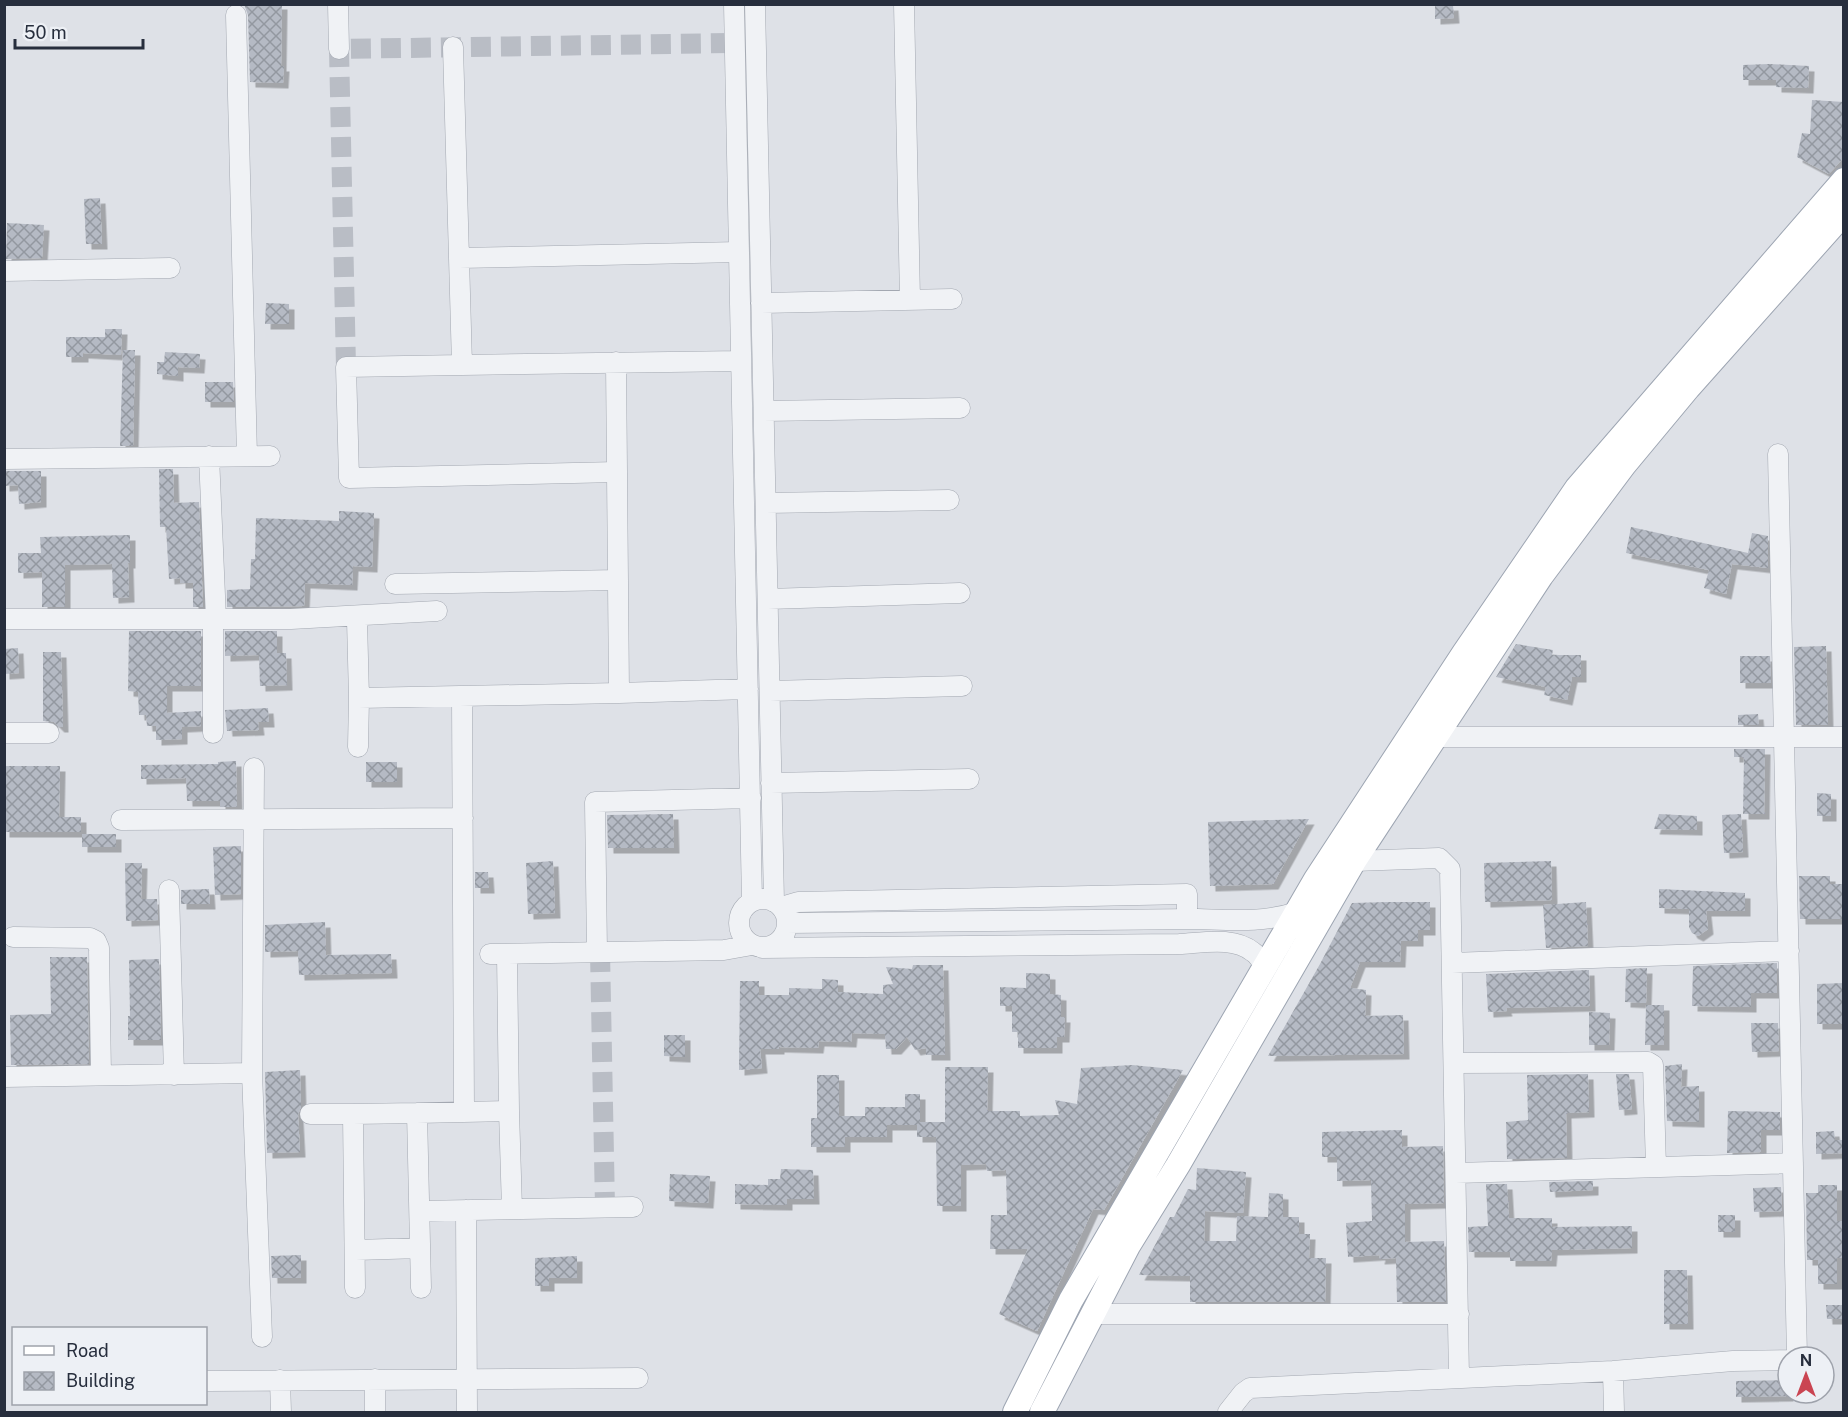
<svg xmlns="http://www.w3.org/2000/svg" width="1848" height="1417" font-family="'Public Sans',sans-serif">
  <defs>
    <pattern id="building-cross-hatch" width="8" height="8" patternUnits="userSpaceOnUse" patternTransform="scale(1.5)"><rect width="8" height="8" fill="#b5bac4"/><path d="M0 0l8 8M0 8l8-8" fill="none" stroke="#9398a0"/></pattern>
    <filter id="shadow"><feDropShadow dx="5.5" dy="5.5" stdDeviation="0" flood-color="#0004"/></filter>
  </defs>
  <rect width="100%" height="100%" fill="#dee1e7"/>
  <!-- building -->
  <path fill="url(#building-cross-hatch)" filter="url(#shadow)" d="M244,4h38l-1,62h3l-1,17 -33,-1 -2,-67z
    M1453,5l1,13 -19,1v-13z
    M1769,64l40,2 -1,22 -32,-1v-7h-33v-15z
    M1812,100l32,2v55l-15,17 -32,-17 5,-24 8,1z
    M100,198l2,46h-16l-2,-45z
    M7,223l37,2 -2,33 -36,1z
    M266,303l23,1v20h-24z
    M105,329h17l-1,26 -38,-2v4h-17v-20h39z
    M123,350h12l-2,96h-13z
    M165,352l35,2 -1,14 -21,-1v9l-21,-2v-12h7z
    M205,382h28l1,20h-29z
    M159,469h14l1,34 25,-1 4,105h-10v-24h-13v-5l-11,1 -3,-52h-6z
    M4,471h37v31l-22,2 -1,-19 -14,1z
    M339,511l35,2 -2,54 -19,-1 -1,19 -47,-2 -1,23 -77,1v-17l23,-1 1,-30h4l1,-41 83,3z
    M1631,527l117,26 4,-20 16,3v32l-36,-4 -6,30 -22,-6 5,-18 -83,-17z
    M130,535v28h-2l1,34 -16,1 -1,-34 -47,1v42h-23v-35l-24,1v-20h23l-1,-16z
    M129,631h72v55h-34v27l34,-2v15l-19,1v12l-26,1v-14h-9l-1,-11h-7l-1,-23 -10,-1z
    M225,631h52v22h9l1,32 -27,1 -1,-31 -34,1z
    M1516,644l37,6 -1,5h29v22h-9l-5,23 -23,-5 2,-8 -50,-10z
    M1826,646l2,79h-32l-2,-78z
    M18,648l1,25 -15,1v-25z
    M43,652h18l2,75h-4l-5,-5 -11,-1z
    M1740,656h30l1,27h-31z
    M268,708l1,14h-11l1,8 -32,1 -2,-21z
    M1758,714l1,11h-21v-10z
    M1734,749h31l-1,65h-21l1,-57h-10z
    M236,761l1,46h-17v-6h-33l-1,-23 -45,1v-14l77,-1v-2z
    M366,762h31v20h-31z
    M4,766h56l-1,51h22v15h-77z
    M1817,793l14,1v22h-14z
    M673,814l1,34h-66l-1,-33z
    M1659,814l38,2v14l-43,-1z
    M1741,814l2,38 -19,1 -2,-38z
    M1309,819l-36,65 -63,2 -2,-64z
    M82,834h34v13h-34z
    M241,846v48l-26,1 -2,-48z
    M553,861l2,52 -27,1 -2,-51z
    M1551,861l1,39 -67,2 -1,-39z
    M125,863h17l-1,36h16l1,21 -32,1z
    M475,872h13l1,16h-14z
    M1799,876h31v8h14l-2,35h-42z
    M209,889l1,15h-29v-14z
    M1659,889l86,4v18h-39l2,18 -10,7 -6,-3 -3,-6v-18l-30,-1z
    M1388,902h42v28h-12v11h-17l-1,21h-40l-10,26 16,2 -1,26 38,-1 1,39 -136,2 52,-92 32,-61z
    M1586,902l2,44 -42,2 -3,-43z
    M325,922l1,33 65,-1 1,19 -93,2 -1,-24 -33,1v-27z
    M50,957h37l2,107 -78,1 -1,-50 41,-1z
    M159,959l2,81h-33v-24h2l-1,-56z
    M1777,963v30h-26v14l-59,-1 1,-40z
    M913,965h30l2,90h-19v-7l-11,2 -8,-13 -11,12h-10l-1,-15 -33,-1 -1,9 -32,-1 -1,7 -39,-1v2h-19l2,19 -23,2 1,-89h19v14h30v-7l33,1v-10l16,1v12l45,2v-9l10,-1 -7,-17 26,2z
    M1647,968l-1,35 -21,-1 1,-33z
    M1589,970l1,36 -84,2 1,3 -19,1 -2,-38z
    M1026,973l24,1v20l11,1v22h4l-1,20h-7v11h-39v-16h-6v-26h-12v-19l26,1z
    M1844,983v41h-27v-40z
    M1646,1005h18v40h-19z
    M1589,1012l21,1 -1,32h-20z
    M1751,1023h27l1,28 -27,1z
    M664,1035h21v22l-21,-1z
    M1682,1064l-1,23 18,-1v36l-32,-1 -2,-55z
    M1132,1065l51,5 -79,140 -11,-1 -56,122 -38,-17 29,-65h-38l1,-34h16l-1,-45 -19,1 -1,-7 -25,1v41h-24l-1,-69h-19v-12h-30v12h-42v10h-34v-29h6v-43h22v41h26v-9h40v-13h15v28h25v-55h43l-1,44h33v5l39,-1 -4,-15 22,4 4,-36z
    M300,1070l1,36 -3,9 2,37 -33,1 -2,-81z
    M1588,1074l1,38 -23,1 1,45 -60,1 -1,-37 22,-2 -1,-45z
    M1616,1074h13l3,35 -13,1z
    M1728,1111l52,1v18h-19v22l-34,1z
    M1402,1130v17l41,-1 1,57 -39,1v38l39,-1 2,61h-49l-1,-44 -17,1 1,-4 -32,2 -2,-34 26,-2 -1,-41 -34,1v-24h-15v-25z
    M1834,1131l1,9h9v13l-28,1v-22z
    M1197,1168l49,4 -3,41 -38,-2 -1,30h32l1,-25 31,1 1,-24 14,1v23h16v17h11l-1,24h17l-1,44h-135v-26l-51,-1 31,-58h4l14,-28 8,1z
    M781,1169l32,1 1,29h-27v6l-52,-1v-20l33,1v-6h12z
    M670,1174l40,2 -2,27 -39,-2z
    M1593,1181v9l-43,2 -1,-10z
    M1486,1184h21l2,34h43v9l80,-1v22l-80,2 -1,11h-41v-9h-41l-1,-25 20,-1z
    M1818,1185h19v36h7v37h-7v26h-19v-24h-11l-1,-67h12z
    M1781,1187l1,24 -28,1 -1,-24z
    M1718,1215h17v17h-17z
    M301,1255v23h-29l-1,-22z
    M577,1256v22h-28v8h-14v-28z
    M1664,1270h23l1,54h-24z
    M1826,1305h16v14h-15z
    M1788,1380v16l-52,1v-16z"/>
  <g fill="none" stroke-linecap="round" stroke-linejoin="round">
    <!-- minor-tunnel -->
    <path stroke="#b9bdc5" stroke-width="20" stroke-dasharray="20 10" stroke-linecap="butt" d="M346,367l-7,-318 396,-6
      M600,952l5,255"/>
    <defs>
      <path id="minor" d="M338,4l1,45
        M734,4l18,897
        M755,4l19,898
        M904,4l6,296
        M236,15l11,441
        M453,47l6,211
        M739,252l-280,6 3,107 279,-4
        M4,271l166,-3
        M761,303l191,-4
        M616,362l3,331 129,-4
        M462,365l-116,2 3,111 268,-6
        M764,411l196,-3
        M1778,454l19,903
        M209,456l7,163
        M4,459l266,-3
        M766,503l183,-3
        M395,584l223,-4
        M768,599l192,-6
        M4,619h287l146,-8
        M213,619v114
        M357,620l2,78 260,-5
        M770,691l192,-5
        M462,696l2,416
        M4,733h45
        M1435,737h409
        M358,747l1,-49
        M254,768l-2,305 10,264
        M771,783l198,-4
        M121,820l342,-2
        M1354,861l85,-3 11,11 9,509
        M169,890l5,185
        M739 923a24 24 0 1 1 48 0a24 24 0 1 1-48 0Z
        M781,907l17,-5 389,-8v25
        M788,923l410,-4c34,1 66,4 99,-7
        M13,937l77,1 6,3 3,7 2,127
        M762,948l417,-4c23,-1 55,-8 74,8 5,3 9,10 12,15
        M597,952l-2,-150 156,-4
        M490,954l234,-4 28,-5
        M507,954l2,157
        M1452,963l337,-12
        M1454,1063l194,-1 5,3 3,102
        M4,1077l248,-4
        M310,1114h43l2,174
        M353,1114l64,-1
        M1456,1173l337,-10
        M466,1210l1,202
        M420,1211l213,-4
        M356,1250l64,-2
        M421,1288l-4,-175 92,-2 3,98
        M1093,1314h366
        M1613,1371l1,41
        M375,1379v33
        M280,1380l1,32
        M206,1381l432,-3
        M1228,1412l15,-19 7,-5 363,-17 120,-10 55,-1"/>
      <path id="major" d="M1015,1412l56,-112 245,-421 148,-226 113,-165 267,-308
        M1042,1412l86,-166 50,-81 176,-304 187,-285 83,-111 64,-77 156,-175"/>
    </defs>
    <!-- minor casing -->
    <use href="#minor" stroke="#a3a8b1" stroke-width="21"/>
    <!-- major casing -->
    <use href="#major" stroke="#9da5b2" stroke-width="26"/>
    <!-- minor -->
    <use href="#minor" stroke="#f0f2f5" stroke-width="20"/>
    <!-- major -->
    <use href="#major" stroke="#fff" stroke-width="24"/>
  </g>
  <!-- border -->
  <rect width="1848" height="1417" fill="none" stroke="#272e3d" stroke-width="12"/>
  <!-- legend -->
  <rect x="12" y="1327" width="195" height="78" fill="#edf0f5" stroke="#9ea2ab" stroke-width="1.5"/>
  <rect x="24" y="1346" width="30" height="9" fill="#ffffff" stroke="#9ea2ab" stroke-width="1.5"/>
  <text x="66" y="1357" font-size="18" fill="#272e3d">Road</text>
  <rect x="24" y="1372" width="30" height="18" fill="url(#building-cross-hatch)" stroke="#9ea2ab" stroke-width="1.5"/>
  <text x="66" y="1387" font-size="18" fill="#272e3d">Building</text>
  <!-- north arrow -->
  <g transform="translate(1806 1375)"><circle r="28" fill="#edf0f5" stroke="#9ea2ab" stroke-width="1.5"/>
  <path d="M0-4.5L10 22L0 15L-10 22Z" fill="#ca4552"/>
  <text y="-9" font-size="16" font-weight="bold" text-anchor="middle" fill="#272e3d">N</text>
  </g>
  <!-- scale -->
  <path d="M15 39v9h128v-9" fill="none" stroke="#272e3d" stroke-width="3"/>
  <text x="24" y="39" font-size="18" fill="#272e3d" stroke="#edf0f5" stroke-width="4.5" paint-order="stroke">50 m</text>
</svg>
